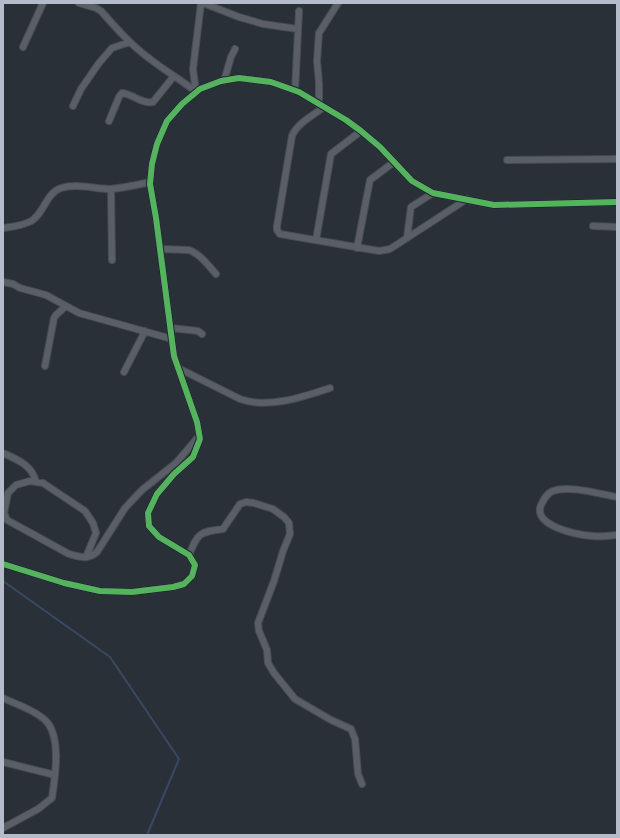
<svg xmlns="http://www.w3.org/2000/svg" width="620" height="838" font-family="Arial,sans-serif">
  <rect width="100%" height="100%" fill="#2a3038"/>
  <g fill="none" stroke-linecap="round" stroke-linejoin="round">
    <!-- stream -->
    <path stroke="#384963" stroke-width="2" d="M3,581l107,76 69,102 -32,76"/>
    <defs>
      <path id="minor" d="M79,3l17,5 5,3c15,17 31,35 49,48 15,12 32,21 46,33
        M203,3l36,14 24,7 35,5
        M23,47l20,-44
        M224,81l7,-24 4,-8
        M295,91l4,-80
        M196,92l-3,-23 8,-66
        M319,104v-21l-2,-22 2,-28 19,-30
        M73,106l8,-17 18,-26 13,-15 18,-6
        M324,107c-10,8 -27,16 -32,29l-15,90v4l3,4 99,17 11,-2 77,-50
        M109,121l10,-24 3,-4c11,1 19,11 31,9l21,-26
        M507,160l110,-1
        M111,189l1,71
        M593,226l24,1
        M3,228c8,-1 27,-4 32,-10 10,-9 12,-25 26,-30 16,-5 33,1 49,1 14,-1 27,-4 40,-7
        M407,238l4,-31 22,-14
        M316,240l15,-86 30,-23
        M357,248l13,-68 24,-18
        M160,249l29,1c11,4 19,15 27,24
        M3,282l10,2 7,4 26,7 33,18 93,26
        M171,328l27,3 4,3
        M45,366l9,-48 2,-3 10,-9
        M178,368l62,31c28,10 63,-2 90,-11
        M124,372l21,-41
        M3,453c15,7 29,12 33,29
        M617,497c-17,-3 -48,-12 -64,-6 -6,2 -9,8 -12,14 -9,21 37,30 51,31 8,1 17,0 25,-1
        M189,555c9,-22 10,-23 34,-26l17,-25 6,-2 8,1 19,6 11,8 5,6 1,11 -7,17 -9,30 -16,42 1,8 8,19 1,13 6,10 21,26 36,21 20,9 4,10 3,35 4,10
        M86,557l10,-24 -3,-10 -8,-12 -42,-28 -13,-2 -14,4 -8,8 -4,20 3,7 62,34c11,3 19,6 28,-2l28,-44 17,-18 34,-27 23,-27
        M3,564l61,19 36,8 32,1 41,-5 11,-3 8,-8 3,-11 -6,-10 -30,-18 -10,-11 -1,-13 9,-19 17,-20 19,-17 7,-18 -3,-17 -23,-66 -18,-138 -6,-34 2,-20 5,-20 10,-23 15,-17 18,-15 21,-8 18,-3 32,4 28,10 47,28 15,11 19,16 32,34 21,12 61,12 123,-3
        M3,698c12,6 32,12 42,22 17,16 10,57 7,78l-14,11 -35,19
        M3,762l52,13"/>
    </defs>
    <!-- minor casing -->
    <use href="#minor" stroke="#484c53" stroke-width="8"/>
    <!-- minor -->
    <use href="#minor" stroke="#5a5e66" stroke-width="6"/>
    <defs>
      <path id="cycleway" d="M3,564l61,19 36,8 32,1 41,-5 11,-3 8,-8 3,-11 -6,-10 -30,-18 -10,-11 -1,-13 9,-19 17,-20 19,-17 7,-18 -3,-17 -23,-66 -18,-138 -6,-34 2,-20 5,-20 10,-23 15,-17 18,-15 21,-8 18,-3 32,4 28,10 47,28 15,11 19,16 32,34 21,12 61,12 123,-3"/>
    </defs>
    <!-- cycleway casing -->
    <use href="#cycleway" stroke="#1d2633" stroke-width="8"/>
    <!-- cycleway -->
    <use href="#cycleway" stroke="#56b35d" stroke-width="6"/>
  </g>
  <!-- border -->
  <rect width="620" height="838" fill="none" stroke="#b4bcc9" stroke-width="8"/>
</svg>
